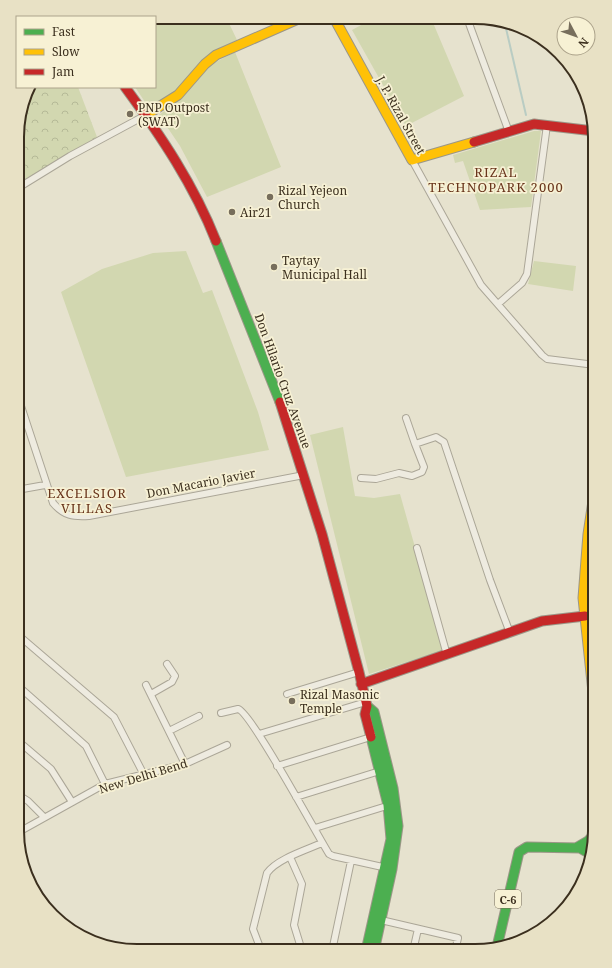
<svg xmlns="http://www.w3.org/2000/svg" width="612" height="968" font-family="'Noto Serif',serif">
  <defs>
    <pattern id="forest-crowns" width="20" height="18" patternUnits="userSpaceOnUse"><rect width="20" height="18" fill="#d2d7b0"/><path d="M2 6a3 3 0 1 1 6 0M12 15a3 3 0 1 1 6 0" fill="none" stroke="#b5b997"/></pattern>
  </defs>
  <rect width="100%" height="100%" fill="#e6e2ce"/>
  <!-- grass -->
  <path fill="#d2d7b0" d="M155,17h71l11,23 -23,11 -42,43 -20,11 -7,-3 -10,-15h20z
    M374,18h57l33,78 -58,30 -54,-96z
    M235,52l46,115 -74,30 -27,-51 -21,-31 23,-17 30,-34z
    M534,131h7l-10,76 -51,3 -17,-49 -8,2 -2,-8z
    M186,251l17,42 9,-3 46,122 11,38 -143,27 -65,-185 41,-23 51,-16z
    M534,261l42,5 -3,25 -45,-7z
    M343,427l12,69 19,2 26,-4 44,156 -75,24 -59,-239z"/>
  <!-- forest -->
  <path fill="url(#forest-crowns)" d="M28,87h50l19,50 -79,47v-63z"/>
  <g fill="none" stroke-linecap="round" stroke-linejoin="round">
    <!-- stream -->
    <path stroke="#b9ccc3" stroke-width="2" d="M505,24l21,91"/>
    <defs>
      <path id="street" d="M467,18l42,114
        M412,160l69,125 61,70 5,4 48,6
        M18,188l52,-32 76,-41
        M498,304l24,-21 5,-9 20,-149
        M18,397l35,106c11,13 20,14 36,13l215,-41
        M406,418l9,26 21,-7 8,5 46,138 20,53
        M361,478l15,1 23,-6 13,3 10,-4 2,-5 -9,-23
        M17,490l28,-5
        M417,548l30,107
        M17,634l97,83 29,56
        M17,685l69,61 19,38
        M146,685l39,79
        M151,694l21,-12 3,-6 -8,-12
        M287,694l72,-22
        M221,713l17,-4c13,3 79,126 91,145l4,2 54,12
        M169,731l30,-15
        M259,734l107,-32
        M17,740l34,29 21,33
        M277,766l97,-30
        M17,794l11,7 16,16
        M296,797l87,-27
        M315,828l75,-23
        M17,833l88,-49 80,-20 42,-19
        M290,857l12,27 -8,41 8,26
        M381,920l77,18 -3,13
        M261,950l-8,-21 14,-56c10,-14 39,-23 55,-30
        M332,951l19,-90
        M413,951l5,-22"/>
      <path id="fast" d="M216,241l64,161
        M367,706l7,6 19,76 5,38 -6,43 -18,82
        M576,848l12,-7 7,-7
        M497,947l22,-95 8,-5 53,1 12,7
        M366,951l25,-112 -3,-34 -17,-68"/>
      <path id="slow" d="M334,18l78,142 62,-18
        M146,115l32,-20 27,-31 11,-9 87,-38
        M595,488l-7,46 -5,64 12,113"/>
      <path id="jam" d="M125,87c36,49 69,98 91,154
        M474,142l60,-18 60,7
        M280,402l42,132 37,138 8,34 -2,8 6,23
        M361,684l181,-63 43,-5"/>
    </defs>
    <!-- street casing -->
    <use href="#street" stroke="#aba697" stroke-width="8"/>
    <!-- fast casing -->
    <use href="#fast" stroke="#9b9687" stroke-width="11"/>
    <!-- slow casing -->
    <use href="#slow" stroke="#9b9687" stroke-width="11"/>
    <!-- jam casing -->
    <use href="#jam" stroke="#9b9687" stroke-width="11"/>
    <!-- street -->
    <use href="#street" stroke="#eeebe0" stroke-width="6"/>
    <!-- fast -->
    <use href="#fast" stroke="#4caf50" stroke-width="9"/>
    <!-- slow -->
    <use href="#slow" stroke="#ffc107" stroke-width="9"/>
    <!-- jam -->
    <use href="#jam" stroke="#c62828" stroke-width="9"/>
  </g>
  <!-- markers -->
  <g fill="#776e5c" stroke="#f7f1d4" stroke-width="1.5">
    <circle cx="130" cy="114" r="4"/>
    <circle cx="270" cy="197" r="4"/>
    <circle cx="232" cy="212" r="4"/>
    <circle cx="274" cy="267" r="4"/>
    <circle cx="292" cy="701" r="4"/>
  </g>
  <g text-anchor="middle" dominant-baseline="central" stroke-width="3.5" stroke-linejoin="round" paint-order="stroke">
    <!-- shield labels -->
    <rect fill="#f7f1d4" stroke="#736955" stroke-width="1" x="495" y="890" width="26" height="18" rx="3"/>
    <g font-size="11" font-weight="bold" fill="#3b2f1e">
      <text x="508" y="899">C-6</text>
    </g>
    <!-- poi labels -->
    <g font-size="12" fill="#3b2f1e" stroke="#f7f1d4" text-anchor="start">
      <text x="138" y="107">PNP Outpost<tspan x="138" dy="14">(SWAT)</tspan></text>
      <text x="278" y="190">Rizal Yejeon<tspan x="278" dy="14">Church</tspan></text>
      <text x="240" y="212">Air21</text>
      <text x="282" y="260">Taytay<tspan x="282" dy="14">Municipal Hall</tspan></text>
      <text x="300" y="694">Rizal Masonic<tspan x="300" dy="14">Temple</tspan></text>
    </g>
    <!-- street labels -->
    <g font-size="12" fill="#3b2f1e" stroke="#f7f1d4">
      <text transform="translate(401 115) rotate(61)">J. P. Rizal Street</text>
      <text transform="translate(283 381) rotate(70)">Don Hilario Cruz Avenue</text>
      <text transform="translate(201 483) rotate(-11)">Don Macario Javier</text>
      <text transform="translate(143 776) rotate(-17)">New Delhi Bend</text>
    </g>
    <!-- neighbourhood labels -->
    <g font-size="13" letter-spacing="1" fill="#69351c" stroke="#f7f1d4">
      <text x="496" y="172">RIZAL<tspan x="496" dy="15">TECHNOPARK 2000</tspan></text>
      <text x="87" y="493">EXCELSIOR<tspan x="87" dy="15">VILLAS</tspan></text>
    </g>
  </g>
  <!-- crop -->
  <path d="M0 0H612V968H0ZM137 24H475A113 113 0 0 1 588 137V831A113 113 0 0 1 475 944H137A113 113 0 0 1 24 831V137A113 113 0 0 1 137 24Z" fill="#e8e1c5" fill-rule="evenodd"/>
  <path fill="none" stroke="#3b2f1e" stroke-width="2" d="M137 24H475A113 113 0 0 1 588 137V831A113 113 0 0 1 475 944H137A113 113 0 0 1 24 831V137A113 113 0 0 1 137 24Z"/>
  <!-- legend -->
  <rect x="16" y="16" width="140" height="72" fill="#f7f1d4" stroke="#aca38b"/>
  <rect x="24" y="29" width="20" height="6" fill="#4caf50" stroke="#aca38b"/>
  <text x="52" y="36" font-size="12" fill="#3b2f1e">Fast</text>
  <rect x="24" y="49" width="20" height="6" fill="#ffc107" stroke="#aca38b"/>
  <text x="52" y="56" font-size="12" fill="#3b2f1e">Slow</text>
  <rect x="24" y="69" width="20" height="6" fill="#c62828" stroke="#aca38b"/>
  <text x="52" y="76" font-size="12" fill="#3b2f1e">Jam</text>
  <!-- north arrow -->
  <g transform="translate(576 36) rotate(131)"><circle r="19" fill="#f7f1d4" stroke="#aca38b"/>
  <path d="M0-3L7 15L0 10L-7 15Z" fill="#776e5c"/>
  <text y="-6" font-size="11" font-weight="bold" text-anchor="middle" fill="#3b2f1e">N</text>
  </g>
</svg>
